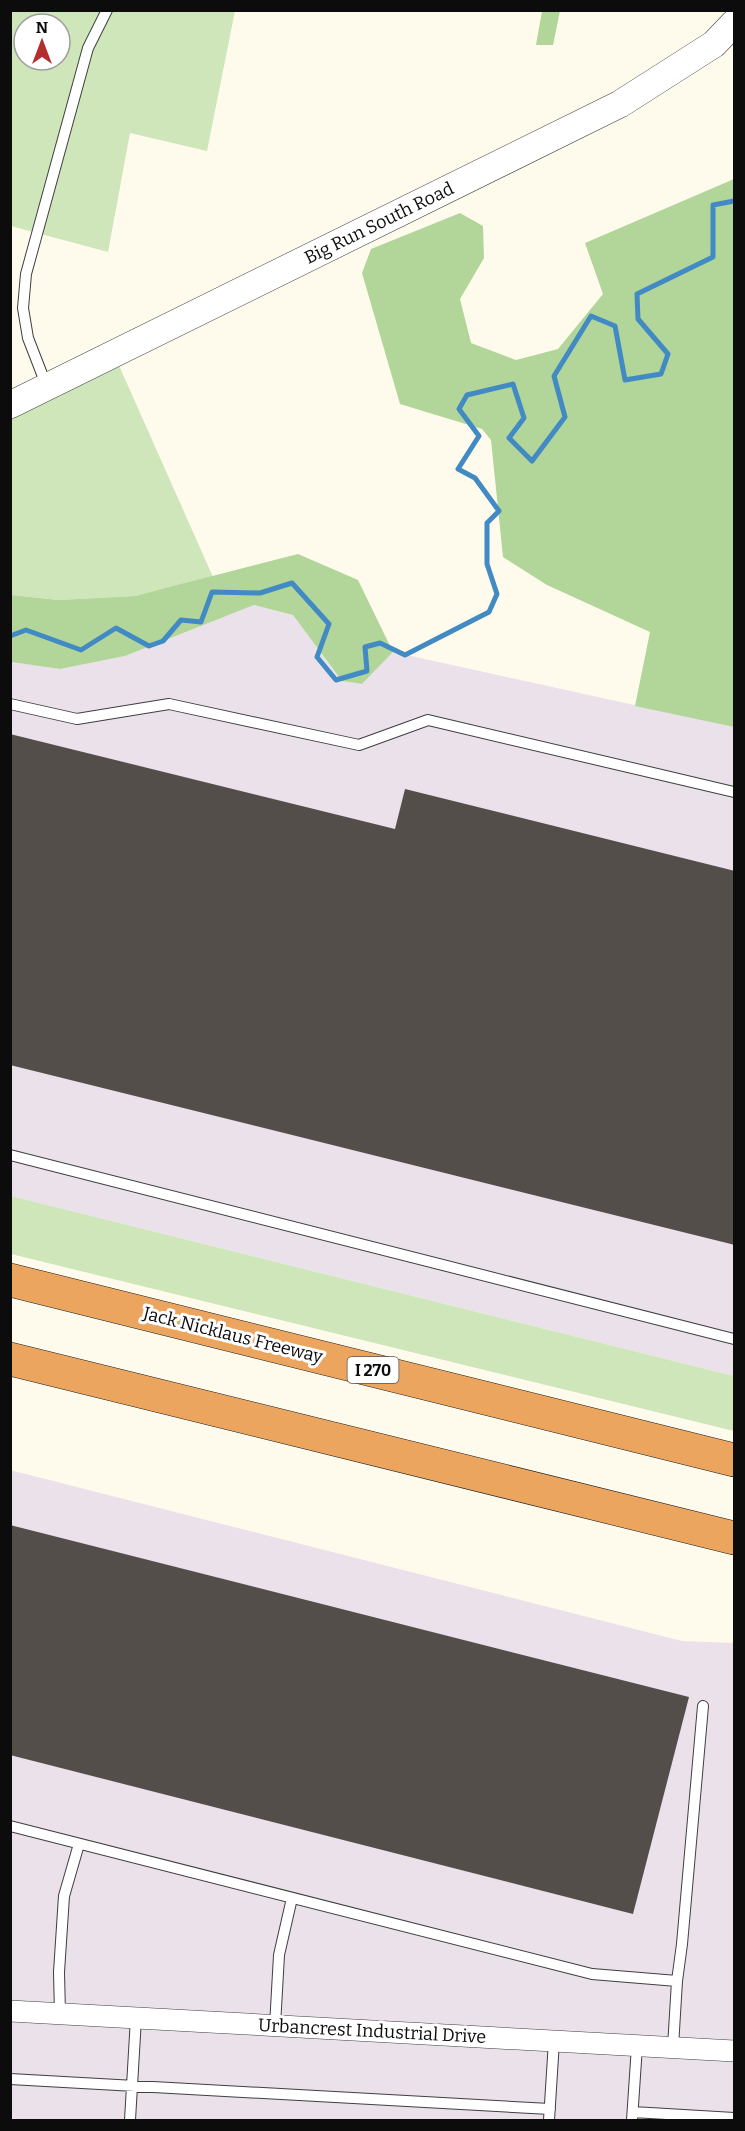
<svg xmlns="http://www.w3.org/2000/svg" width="745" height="2131" font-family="Bitter,serif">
  <rect width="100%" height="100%" fill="#fefbed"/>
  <!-- industrial -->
  <path fill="#eae1eb" d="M254,605l39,10 49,66 20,3 31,-32 341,75v649l-723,-180v-534l49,7 65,-13z
    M10,1470l672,171 52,2v477h-723z"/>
  <!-- green -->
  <path fill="#cee6b9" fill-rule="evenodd" d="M10,11h225l-28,140 -77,-18 -22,119 -97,-26zM24,24h36v36h-36z
    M117,361l96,216 -78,19 -76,4 -48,-5v-182z
    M11,1196l723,180v55l-723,-177z"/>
  <!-- forest -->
  <path fill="#b2d599" d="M542,11h18l-7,34h-17z
    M734,179v548l-99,-21 15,-74 -103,-47 -44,-28 -12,-117 -9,-11 -82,-25 -38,-131 9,-24 89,-36 23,13 1,32 -24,41 11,44 45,17 42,-11 45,-55 -18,-51z
    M298,554l60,26 35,72 -31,32 -20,-3 -49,-66 -39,-10 -129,51 -65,13 -49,-7v-67l48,5 76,-4z"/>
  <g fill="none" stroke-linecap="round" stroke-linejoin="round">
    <!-- stream -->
    <path stroke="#418ac4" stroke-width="5" d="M10,636l16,-6 55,20 35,-22 33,18 14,-5 18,-21 20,2 11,-30 48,1 32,-10 37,41 -12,33 19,23 31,-9 -2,-24 15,-4 25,12 84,-43 8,-18 -10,-30v-41l12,-12 -24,-33 -17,-9 21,-33 -20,-27 8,-14 46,-11 11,34 -15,20 23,23 33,-44 -11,-41 37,-60 24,10 10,54 36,-6 7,-20 -30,-35 -1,-25 76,-37v-52l21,-4"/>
  </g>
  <!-- building -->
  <path fill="#544e4a" d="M10,734l385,95 10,-40 330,82v374l-725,-180z
    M10,1525l679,172 -56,217 -623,-159z"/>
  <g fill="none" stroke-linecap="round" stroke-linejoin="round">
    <defs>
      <path id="service" d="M47,387l-19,-49 -5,-30 3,-34 62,-226 19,-38
        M10,704l67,15 92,-15 190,41 69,-25 306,72
        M10,1155l724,184
        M10,1826l582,148 85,7 -4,66
        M677,1981l5,-37 21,-238
        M60,2014l-1,-42 5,-76 15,-52
        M275,2026l4,-71 13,-57
        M10,2079l540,30
        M633,2112l101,6
        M130,2120l6,-102
        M549,2120l5,-79
        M632,2120l5,-74"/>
      <path id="minor" d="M10,2011l724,40"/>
      <path id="tertiary" d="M10,405l610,-301 94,-60 20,-21"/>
      <path id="motorway" d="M10,1280l724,180
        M10,1359l724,179"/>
    </defs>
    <!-- service casing -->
    <use href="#service" stroke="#3f3f3f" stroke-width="12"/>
    <!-- minor casing -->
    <use href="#minor" stroke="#3f3f3f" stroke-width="22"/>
    <!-- tertiary casing -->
    <use href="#tertiary" stroke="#3f3f3f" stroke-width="28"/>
    <!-- motorway casing -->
    <use href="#motorway" stroke="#1d1d1d" stroke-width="34"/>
    <!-- service -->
    <use href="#service" stroke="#fff" stroke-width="10"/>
    <!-- minor -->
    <use href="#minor" stroke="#fff" stroke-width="21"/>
    <!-- tertiary -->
    <use href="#tertiary" stroke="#fff" stroke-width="27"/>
    <!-- motorway -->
    <use href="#motorway" stroke="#eba55e" stroke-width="33"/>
  </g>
  <g text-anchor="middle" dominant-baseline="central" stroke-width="6" stroke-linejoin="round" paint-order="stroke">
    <!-- shield labels -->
    <rect fill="#fff" stroke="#555" stroke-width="1.5" x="347.5" y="1357" width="51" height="26" rx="4.5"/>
    <g font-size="16" font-weight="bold" fill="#0c0c0c">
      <text x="373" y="1370">I 270</text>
    </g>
    <!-- street labels -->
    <g font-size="18" fill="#0c0c0c" stroke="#fff">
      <text transform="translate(379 223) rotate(-26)">Big Run South Road</text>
      <text transform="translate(233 1335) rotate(14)">Jack Nicklaus Freeway</text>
      <text transform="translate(372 2031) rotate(3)">Urbancrest Industrial Drive</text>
    </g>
  </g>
  <!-- border -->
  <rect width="745" height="2131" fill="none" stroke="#0c0c0c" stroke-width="24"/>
  <!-- north arrow -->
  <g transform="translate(42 42)"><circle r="28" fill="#ffffff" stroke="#9e9e9e" stroke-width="1.5"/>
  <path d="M0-4.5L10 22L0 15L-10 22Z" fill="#b32e2e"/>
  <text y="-9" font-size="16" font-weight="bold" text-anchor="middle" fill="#0c0c0c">N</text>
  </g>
</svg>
